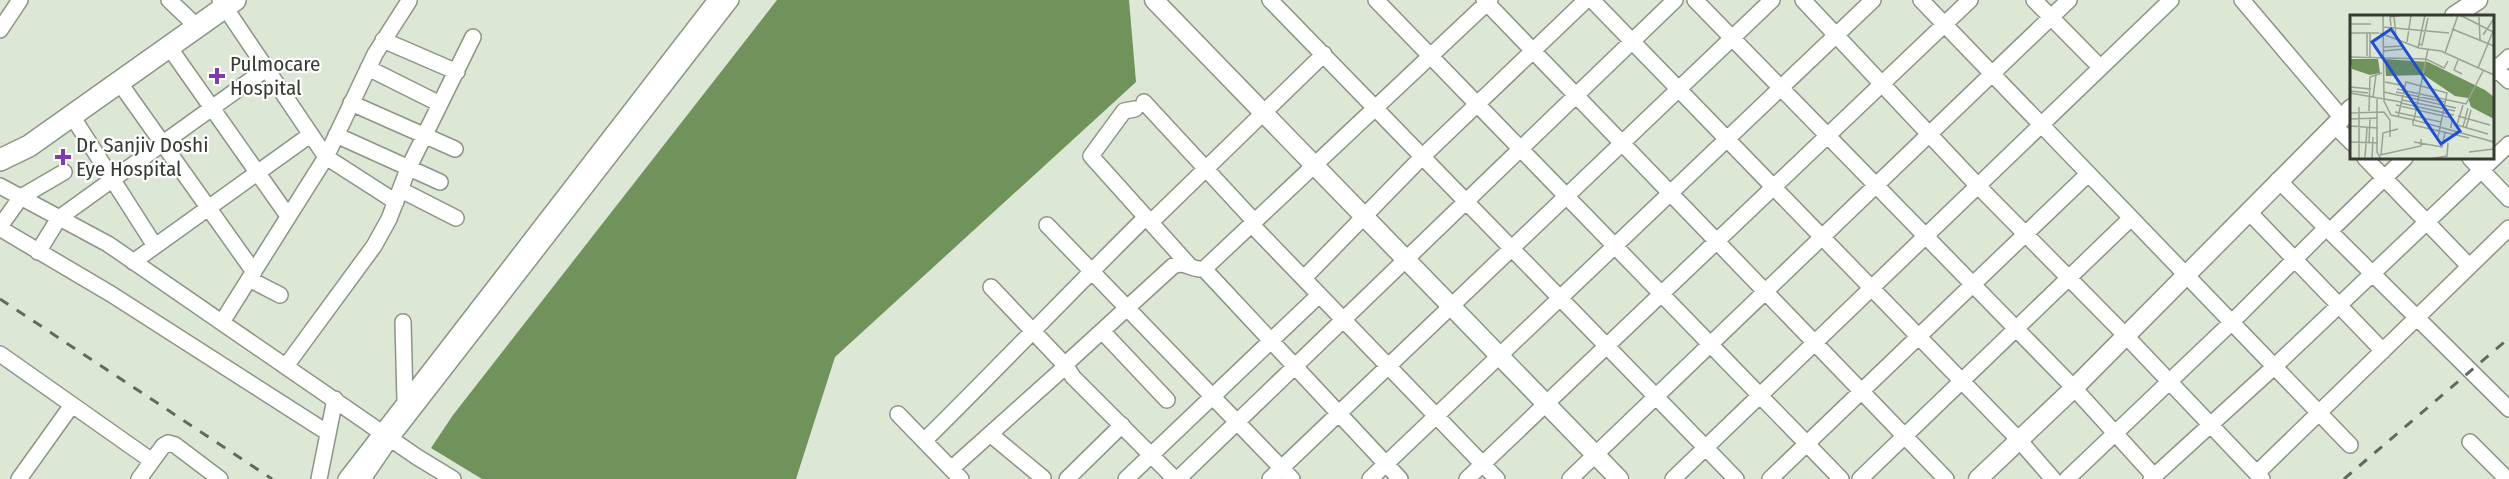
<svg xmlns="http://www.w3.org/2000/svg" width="2509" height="479" font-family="'Fira Sans Condensed',sans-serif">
  <rect width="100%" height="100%" fill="#dce8d5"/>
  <!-- water -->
  <path fill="#6f935a" d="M777,0h352l7,82 -301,275 -39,122h-314l-51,-31 22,-33z"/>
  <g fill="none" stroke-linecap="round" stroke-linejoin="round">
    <defs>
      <path id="minor" d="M169,0l20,19
        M220,0l106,157 70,45
        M1270,0l466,479
        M1376,0l465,479
        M1484,0l462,479
        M1592,0l427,440 34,39
        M1695,0l379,388 80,88
        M1803,0l174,185 149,151 136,143
        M1921,0l429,445
        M2034,0l66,67
        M2242,0l100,118
        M0,30l20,-30
        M383,40l74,32
        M169,47l119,169
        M2492,65l17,16
        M368,68l72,36
        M2492,73l17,-16
        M119,82l135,190
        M1144,102l111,120
        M351,103l104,46
        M1135,109l-11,2 -33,45 97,108
        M72,116l83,130
        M2334,125l18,18
        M336,135l104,47
        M2365,158l104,108
        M2470,158l39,41
        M64,172l-43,25 -20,28v4l110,65 217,139
        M2278,180l231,229
        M0,186l108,58 309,213 36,22
        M401,190l55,28
        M2248,211l135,140
        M1151,222l173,-168
        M1047,225l245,254
        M1252,225l245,254
        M2330,231l75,-73
        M38,252l21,-34 207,-149
        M133,262l177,-127
        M1204,269l196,210
        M1304,278l119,-122 163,-156
        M249,279l31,16
        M222,322l104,-165 49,-103 34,-53
        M403,322l2,79
        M1102,331l65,69
        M0,354l152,107
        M286,366l88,-120 15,-27 19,-50 65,-132
        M898,414l63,65
        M990,434l53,44
        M924,441c75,-74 147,-150 222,-224
        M2470,442l37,37
        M951,469l115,-103 -75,-79
        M2257,473l252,-245
        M19,479l53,-74
        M139,479l24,-33 5,-3 7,2 45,34
        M319,479l16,-80
        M346,479l370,-479
        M363,479l28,-41 340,-438
        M1067,479l55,-54
        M1126,479l193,-184
        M1175,479l-102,-102 -7,-11 3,-5 104,-95c12,-6 19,5 31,3l286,-269
        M1178,479l497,-479
        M1270,479l502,-479
        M1370,479l503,-479
        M1467,479l503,-479
        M1570,479l499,-479
        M1673,479l498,-479
        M1770,479l318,-305
        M1860,479l271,-261
        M2067,479l165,-157 94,-94
        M2151,479l124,-113 234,-222"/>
      <path id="major" d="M1154,0l465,479
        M2454,16l24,-16
        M1978,479l96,-91 278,-280"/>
      <path id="highway" d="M0,160l29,-14 206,-146"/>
    </defs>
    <!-- minor casing -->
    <use href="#minor" stroke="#8a9584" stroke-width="18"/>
    <!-- major casing -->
    <use href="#major" stroke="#8a9584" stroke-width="21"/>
    <!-- highway casing -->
    <use href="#highway" stroke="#8a9584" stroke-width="24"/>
    <!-- minor -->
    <use href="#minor" stroke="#fff" stroke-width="15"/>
    <!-- major -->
    <use href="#major" stroke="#fff" stroke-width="18"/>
    <!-- highway -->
    <use href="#highway" stroke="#fff" stroke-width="21"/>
    <!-- rail -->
    <path stroke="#62695e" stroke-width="3" stroke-dasharray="10 10" stroke-linecap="butt" d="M0,299l272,180
      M2344,479l165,-141"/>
  </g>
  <!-- markers -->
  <g fill="#803baf" stroke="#fff" stroke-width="2">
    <path d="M214 67h6v6h6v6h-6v6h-6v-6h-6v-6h6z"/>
    <path d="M60 148h6v6h6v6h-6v6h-6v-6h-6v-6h6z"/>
  </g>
  <g text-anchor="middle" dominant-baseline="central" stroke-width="4.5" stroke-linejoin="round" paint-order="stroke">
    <!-- poi labels -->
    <g font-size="21" fill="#353a32" stroke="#fff" text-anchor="start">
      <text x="230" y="64">Pulmocare<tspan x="230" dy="24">Hospital</tspan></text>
      <text x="76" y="145">Dr. Sanjiv Doshi<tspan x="76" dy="24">Eye Hospital</tspan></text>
    </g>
  </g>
  <!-- overview -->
  <g transform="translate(2350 15)">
    <rect width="144" height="144" fill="#dce8d5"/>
    <path d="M0,44h28l2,14 -10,2 -18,-6zM35,44l43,3 57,28 9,7v22l-23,-12 -3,-9 -13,-2 -31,-21 -38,1z" fill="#6f935a"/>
    <path fill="none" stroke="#99a294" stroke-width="1.5" d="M33,0l1,86 7,14 23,5M110,0l33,17M44,1l2,21M129,2l1,23M0,9h21M41,11l-1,-9 13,-2M33,12l66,6M102,14l42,17M0,18h29M30,18l39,15 22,3 53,24M133,20l10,-15M57,27l4,-27M69,29l3,1 6,-27M34,32l18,-1M68,33l7,-33M78,34l-14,71 80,22M34,36l19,-2M95,38l13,-38M17,41v-23M0,42l76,2M20,42v-24M76,44l18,9 4,-7M108,45l-4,10 8,4M128,53l16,-39M35,67l20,4M0,72l21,2M47,74l69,15 17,-33M0,76l18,2M34,77l72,16M46,77l49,10M0,78l51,9M23,82l3,-22M27,82v55l4,7M52,85l53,11M51,88l53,12M46,90l56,13 -1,10M113,90l-6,20 31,9M19,96l1,-34 12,-4M45,97l46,10M0,98l34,-1 6,8v17M108,101l32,9M48,102l8,-35 41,11 -9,44M0,104l28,-1M63,105v5l56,13M0,111l28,2M113,112l5,-19M116,113l5,-18M0,127l28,1M64,127l28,5 3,-15M19,128l1,-25M119,137l25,-3M30,140l41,-9v-7M31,140l2,-22 15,-4M15,143l2,-30M9,144v-52M22,144l1,-22M80,144l17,-3 1,-13"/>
    <path fill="#1d4ed8" fill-opacity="0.15" stroke="#1d4ed8" stroke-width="3" d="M41,14l69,102 -19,13 -69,-102z"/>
    <rect width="144" height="144" fill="none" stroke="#353a32" stroke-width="3"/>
  </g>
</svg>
